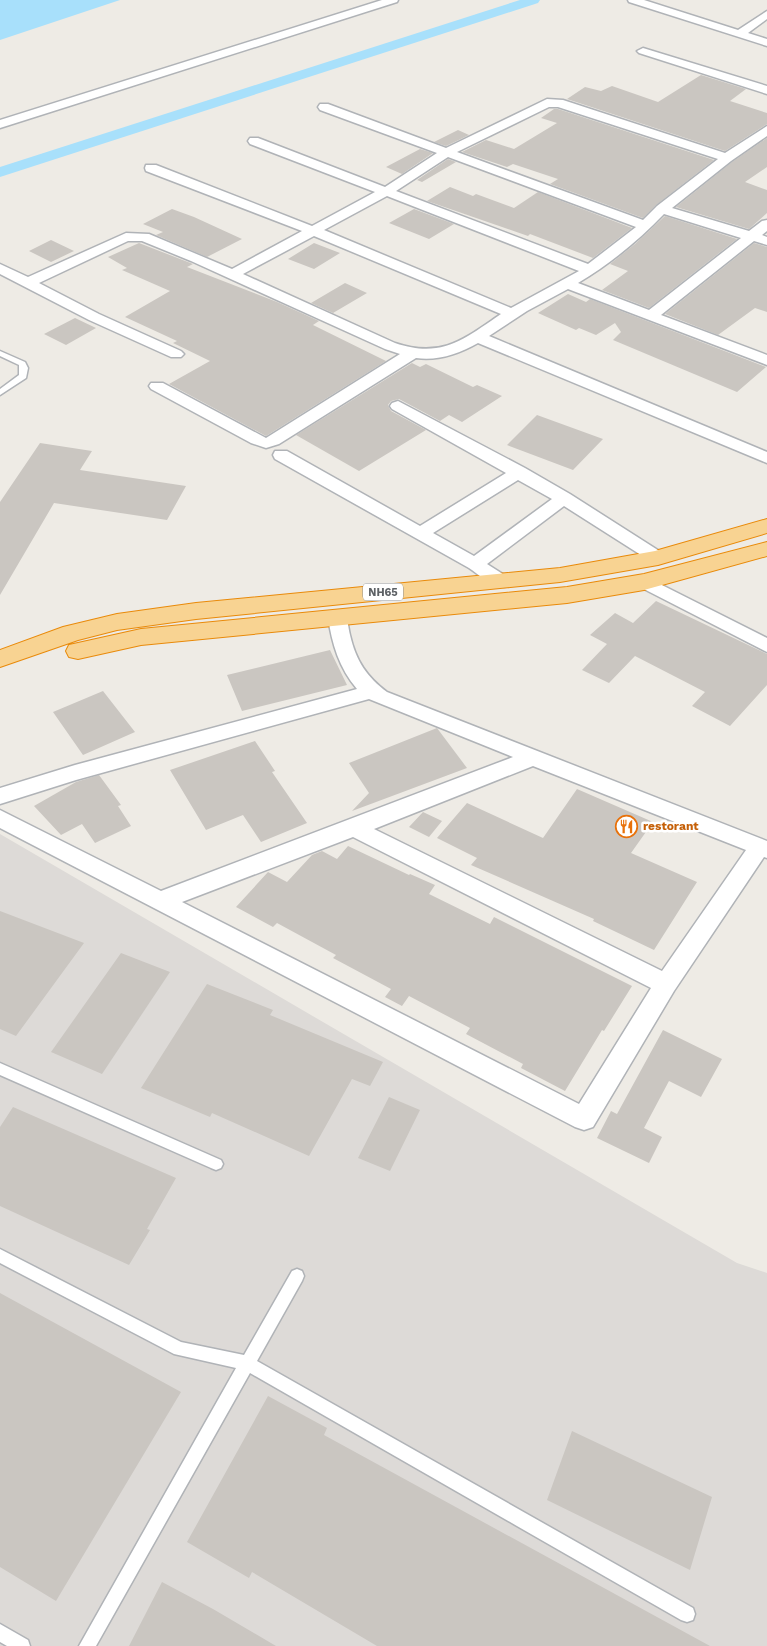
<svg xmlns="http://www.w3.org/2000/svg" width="767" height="1646" font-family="'Work Sans',sans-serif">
  <rect width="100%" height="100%" fill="#eeebe5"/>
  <!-- industrial -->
  <path fill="#dddad7" d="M0,834l737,429 30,10v373h-767z"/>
  <!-- water -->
  <path fill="#a8e0fb" d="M0,0h120l-120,40z"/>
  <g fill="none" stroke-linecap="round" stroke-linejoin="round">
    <!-- canal -->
    <path fill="#a8e0fb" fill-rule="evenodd" d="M520,0h20l-2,3 -538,174v-10z"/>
  </g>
  <!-- building -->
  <path fill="#cac6c1" d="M701,75l45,14 -16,12 37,12v11l-42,27 -158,-52 18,-12 16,4 11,-5 46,16z
    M554,109h4l156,51 -58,45 -13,13 -93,-34 8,-5 -45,-15 -6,3 -45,-15 24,-12 28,9 43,-26 -16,-5z
    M458,130l11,5 -23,11 -12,-4z
    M767,138v29l-22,15 22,8v23l-18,16 -73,-22 56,-45z
    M420,149l13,4 -31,21 -16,-7z
    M448,159l8,3 -34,20 -5,-2z
    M450,187l23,9 3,-2 38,14 24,-16 94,36 -39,30 -63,-24 -2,2 -101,-35z
    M172,209l22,8 48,22 -35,18 -51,-22 7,-3 -20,-8z
    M414,209l40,15 -25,15 -40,-16z
    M665,216l72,23 -88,69 -47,-18 26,-19 -18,-7 25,-20z
    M51,240l23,11 -23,11 -22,-11z
    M139,243l54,21 -6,3 90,35 42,19 -6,4 73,36 -120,75 -97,-52 41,-23 -37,-18 4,-2 -52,-24 45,-26 -48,-21 5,-2 -19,-11z
    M314,243l26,10 -26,16 -26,-10z
    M754,243l13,4v65l-12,-4 -37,27 -53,-21z
    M345,283l22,10 -34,20 -22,-10z
    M568,294l18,8 4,-3 176,68 -29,25 -124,-52 8,-8 -6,-9 -19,12 -17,-7 -3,2 -38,-17z
    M75,318l21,10 -30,17 -22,-11z
    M412,363l8,4 6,-3 47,23 4,-2 25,11 -40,26 -13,-7 -9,6 -41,-22 -8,2 -3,4 3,6 35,19 -67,41 -63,-36z
    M537,415l66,24 -30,31 -66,-25z
    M40,443l52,8 -12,19 106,16 -19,34 -113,-17 -54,92v-93z
    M656,601l111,53v31l-37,41 -38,-20 13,-14 -70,-36 -26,27 -27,-13 25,-26 -17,-9 25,-22 18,10z
    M330,650l17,35 -105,26 -15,-36z
    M103,691l32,41 -52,23 -30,-43z
    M437,728l30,40 -115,43 17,-18 -20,-30z
    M255,741l20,30 -3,1 35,51 -46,19 -18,-27 -37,15 -36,-60z
    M99,775l22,30 -3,1 13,20 -36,17 -13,-19 -21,11 -27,-29 42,-24z
    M577,789l76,33 -22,31 66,29 -43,68 -61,-29 1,-2 -123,-54 6,-7 -40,-20 30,-35 76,35z
    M423,812l19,9 -13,16 -20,-10z
    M348,846l61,29 1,-1 25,11 -6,9 61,30 4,-7 138,69 -28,45 -2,-1 -37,61 -44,-23 2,-4 -57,-30 4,-6 -61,-32 -7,10 -17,-9 6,-8 -58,-31 3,-3 -59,-32 -4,4 -37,-20 32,-35 19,10 25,-27 10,-4 15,8z
    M0,911l84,32 -68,93 -16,-7z
    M121,953l49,19 -68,102 -51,-22z
    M207,984l66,26 -3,5 113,47 -13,24 -18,-7 -43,77 -97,-43 -2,4 -69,-29z
    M663,1030l59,29 -21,38 -32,-16 -25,47 18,9 -13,26 -52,-25 14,-27 6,3z
    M389,1097l31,13 -30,61 -32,-13z
    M13,1107l163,71 -29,51 3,1 -21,35 -129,-59v-79z
    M0,1293l181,99 -125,209 -56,-34z
    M268,1396l59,32 -3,7 386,211h-333l-125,-74 -3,6 -62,-36z
    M572,1431l140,66 -22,73 -143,-70z
    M162,1582l51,27 63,37h-147z"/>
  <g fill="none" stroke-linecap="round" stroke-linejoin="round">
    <defs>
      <path id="lane" d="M0,351l25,11 3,6 -2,10 -26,17v-6l19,-14v-10l-19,-9z
        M0,1063l221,97 2,4 -2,4 -5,2 -5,-2 -211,-93z
        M0,1249l181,93 63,13 48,-84 5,-2 5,2 2,5 -2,5 -45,80 436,247 2,6 -2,6 -6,2 -6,-2 -431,-247 -154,273h-17l157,-278 -62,-14 -174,-91z
        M0,1624l28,16 2,6h-23l-7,-4z"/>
      <path id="street" d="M382,0h16l-1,2 -397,126v-8z
        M628,0h16l94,30 29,-19v8l-19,14 19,6v7l-138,-44z
        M643,48l124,38v8l-128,-41 -2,-2z
        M547,99l16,1 162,53 42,-27v10l-36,25 -59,47 77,23 13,-10 5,-1v11l-5,4 5,2v8l-13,-4 -93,74 106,40v10l-199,-76 -41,22 -38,25 278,116v11l-289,-120c-19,11 -40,18 -62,15l-137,86 -13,4 -15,-5 -100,-54 -2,-3 2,-3h12l103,55 134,-84 -15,-5 -194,-88 -49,-20h-14l-89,42 60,31 82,37 3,3 -3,3h-10l-82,-37 -89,-46v-10l28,13 98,-44 23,1 83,35 70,-38 -156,-60 -1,-3 1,-3h10l156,61 63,-34 -125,-48 -2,-3 2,-3h8l127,49 52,-34 -117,-43 -2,-3 2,-3h8l118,44zM549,107h9l160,52 -61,47 -14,14 -186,-68zM448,157l188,70 -48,37 -192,-73zM387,196l192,75 -68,37 -187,-78zM664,214l77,24 -92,72 -71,-27c32,-19 61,-43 86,-69zM314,236l187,78c-37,25 -59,45 -106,29l-152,-69z
        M398,401l127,67 45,26 94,60 3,4 -3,4 -6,2 -6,-2 -88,-56 -77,58 22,14 3,4 -3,4c-14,4 -28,-10 -40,-18l-194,-109 -2,-4 2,-4h12l133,75 86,-53 -114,-64 -2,-3 2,-3zM518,480l34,19 -78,57 -41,-23z
        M644,576l123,62v14l-129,-66 -3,-4 3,-4z
        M337,611l7,2c4,6 4,14 6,22 6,26 17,42 37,57l380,149v17l-3,-1 -90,134 -81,136 -9,3 -9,-3 -575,-299v-18l161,81 352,-134 -144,-58 -293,81 -76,24v-16l75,-23 282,-76c-18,-21 -25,-45 -29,-72l2,-4zM533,766l213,84 -84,121 -288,-142zM353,837l298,151 -72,116 -397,-202z"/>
      <path id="highway" d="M767,519v14l-109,32 -98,17 -364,37 -79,11 -39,10 -78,27v-17l63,-23 54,-13 79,-11 364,-35 95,-17z
        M767,542v14l-123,34 -77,13 -426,42 -63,14 -9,-2 -3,-6 3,-6 72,-16 426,-42 77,-13z"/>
    </defs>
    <!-- lane casing -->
    <use href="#lane" stroke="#b0b3b7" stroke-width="3"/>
    <!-- street casing -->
    <use href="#street" stroke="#b0b3b7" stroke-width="3"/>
    <!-- highway casing -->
    <use href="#highway" stroke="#e98a0a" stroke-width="2"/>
    <!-- lane -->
    <use href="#lane" fill="#fff" fill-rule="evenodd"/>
    <!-- street -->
    <use href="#street" fill="#fff" fill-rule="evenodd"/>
    <!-- highway -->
    <use href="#highway" fill="#f8d392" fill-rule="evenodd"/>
  </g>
  <!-- icons -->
  <defs>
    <symbol id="restaurant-ring" viewBox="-11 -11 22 22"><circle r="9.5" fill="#fff" stroke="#e8710a" stroke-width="1.5"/><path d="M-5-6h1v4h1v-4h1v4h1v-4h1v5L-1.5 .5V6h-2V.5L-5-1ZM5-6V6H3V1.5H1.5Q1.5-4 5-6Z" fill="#e8710a"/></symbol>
  </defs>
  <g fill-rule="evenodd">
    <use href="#restaurant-ring" x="614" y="814" width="25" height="25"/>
  </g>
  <g text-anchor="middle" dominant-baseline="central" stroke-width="5" stroke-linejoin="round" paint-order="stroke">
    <!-- shield labels -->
    <rect fill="#fff" stroke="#8e9093" stroke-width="1" x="363" y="583.5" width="40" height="17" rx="4"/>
    <g font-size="11" font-weight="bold" fill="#5d6165">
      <text x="383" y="592">NH65</text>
    </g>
    <!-- food labels -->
    <g font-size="12" font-weight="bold" fill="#c56008" stroke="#fff" text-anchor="start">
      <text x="643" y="826">restorant</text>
    </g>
  </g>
</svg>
